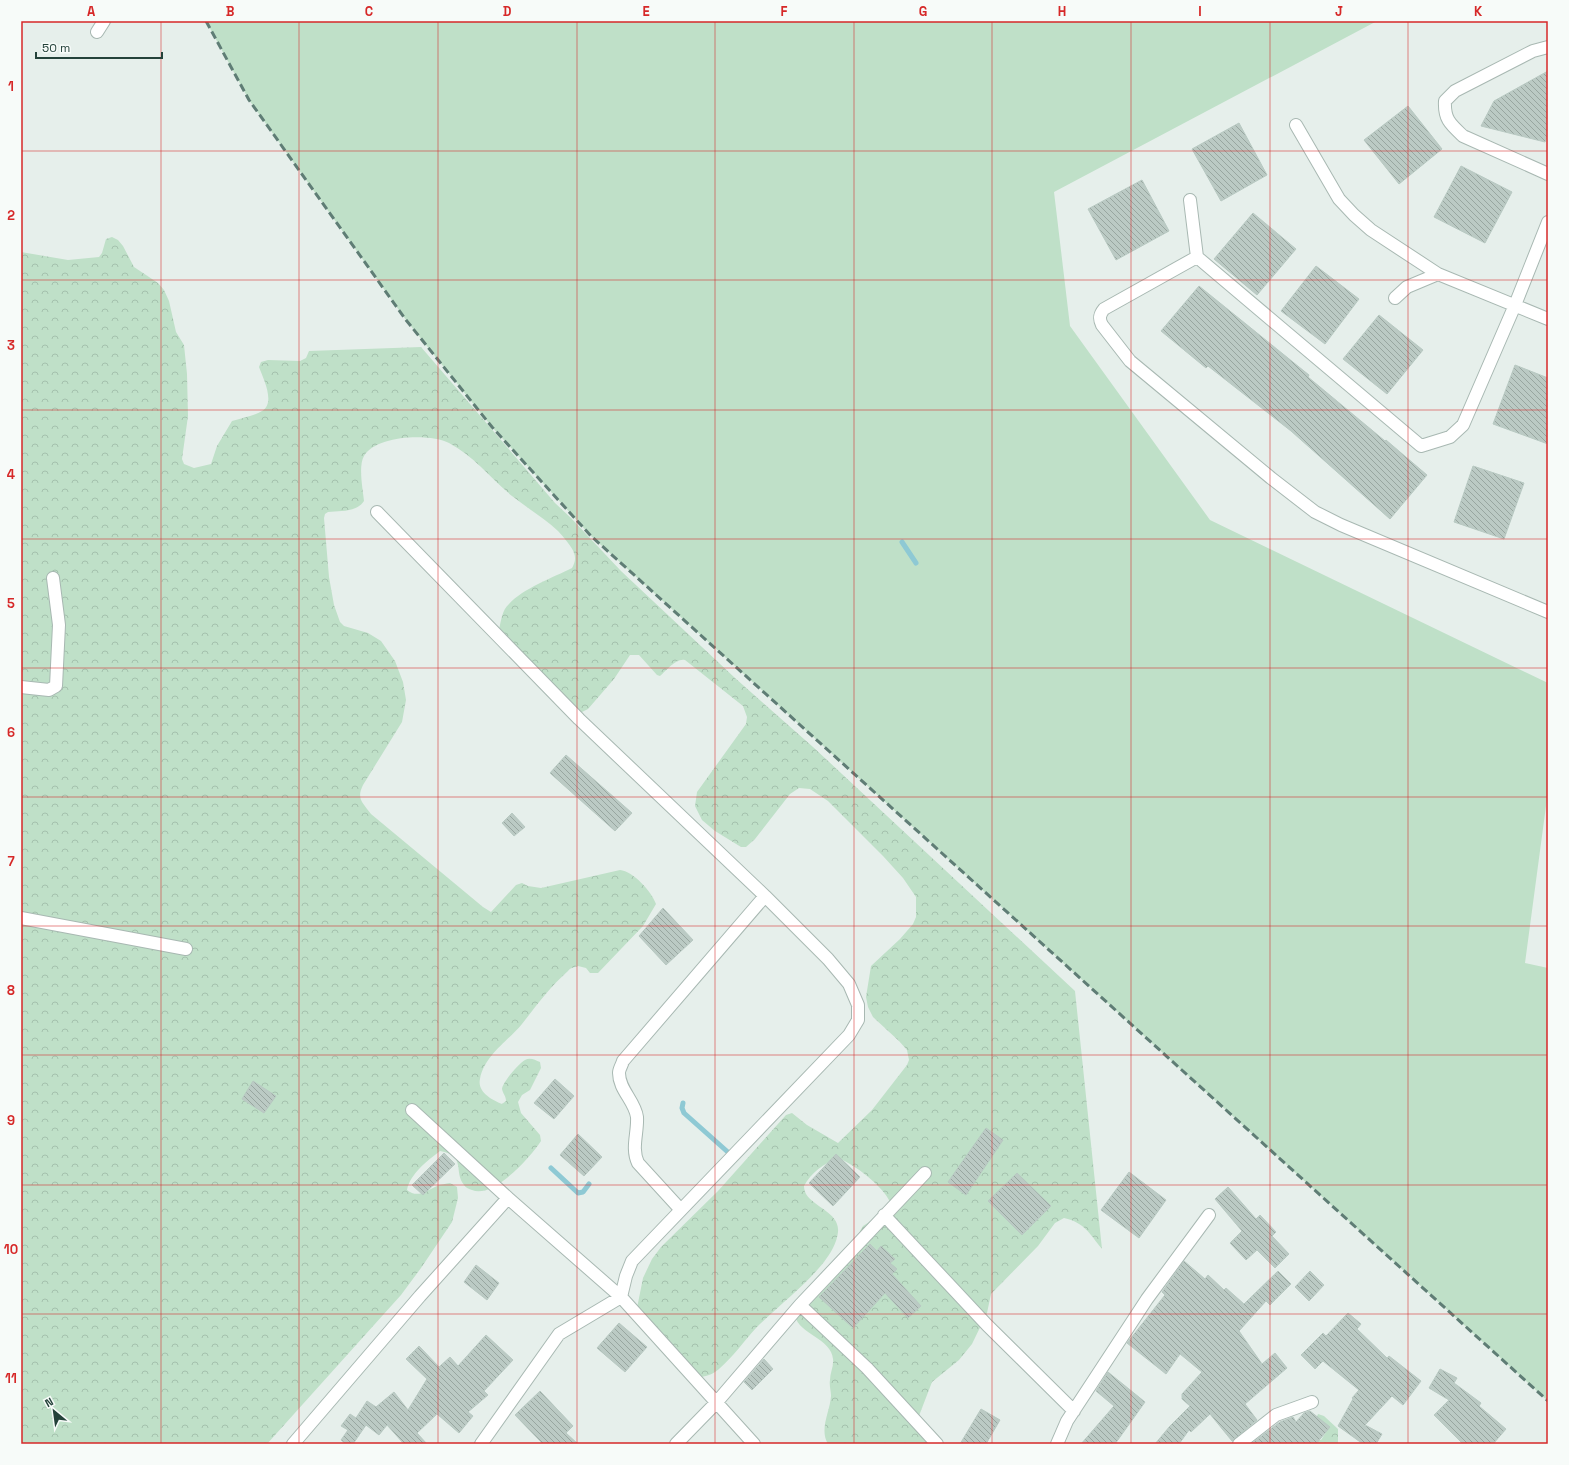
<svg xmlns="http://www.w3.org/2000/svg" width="1569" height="1465" font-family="'Space Grotesk',sans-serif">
  <defs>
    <pattern id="forest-crowns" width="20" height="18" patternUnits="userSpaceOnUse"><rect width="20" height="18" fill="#bfe0c8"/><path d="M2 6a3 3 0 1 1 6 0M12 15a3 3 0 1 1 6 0" fill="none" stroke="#a4c1ad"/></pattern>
    <pattern id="building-back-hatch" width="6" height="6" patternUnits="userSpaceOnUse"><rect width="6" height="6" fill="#bbcac4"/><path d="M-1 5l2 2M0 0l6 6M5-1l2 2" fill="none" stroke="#98a6a0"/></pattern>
  </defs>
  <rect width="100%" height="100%" fill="#e6efeb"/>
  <!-- green -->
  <path fill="#bfe0c8" d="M206,21h1171l-323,171 16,134 140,194 338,163v108l-23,172 23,5v433l-957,-865 -99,-109 -86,-107 -157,-220z"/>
  <!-- forest -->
  <path fill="url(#forest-crowns)" d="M112,237l6,3 5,6 11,21 24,16 6,7 5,11 7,31 8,13 3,29 1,42 -6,43 2,5 10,4 17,-4 6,-18 15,-25c9,-3 22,-5 30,-10 14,-8 1,-33 -3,-44l2,-5 7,-2 32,1 6,-3 3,-7 112,-4 134,156 16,15 50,53 114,107 78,69 262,244 27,258c-13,-16 -17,-26 -38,-31l-9,5 -17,23 -47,48 -4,19 -15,31 -13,16 -27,22 -15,39 25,22 5,1h-119c-9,-15 2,-32 3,-48 0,-5 -2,-11 -1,-16 0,-7 4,-14 3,-21 -1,-20 -34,-25 -38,-43l60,-65 5,-20 3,-5 25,-16 2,-8c-7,-16 -36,-38 -52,-44 -14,5 -27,15 -34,28 0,3 1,6 2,8 9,14 34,19 32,38 -1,11 -8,22 -14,30 -20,25 -46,44 -68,66 -12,13 -23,29 -37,41 -6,5 -11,7 -18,8l-64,-69 6,-30 9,-19 9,-12 57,-56 68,-76 6,-2 15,12 31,18 34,-33 35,-45 2,-5 -2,-10 -8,-9 -26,-24 -5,-10 -2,-10 5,-31 29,-27 13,-15 3,-7v-20l-13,-19 -20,-22 -55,-55 -18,-12 -11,-1 -9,6 -35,45 -9,8h-5l-26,-16 -13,-11 -7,-14 2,-14 49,-68 1,-7 -4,-11 -58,-46c-9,-2 -18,10 -25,16l-3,-1 -18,-20h-9l-16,24 -26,30 -12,6 -77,-85c2,-9 3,-20 10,-26 13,-15 45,-27 63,-36 3,-5 4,-10 2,-15 -1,-5 -12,-18 -16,-22 -14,-13 -31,-23 -46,-35 -21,-17 -38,-40 -63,-53 -19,-10 -73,-8 -85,13 -6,10 -1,34 0,45 -7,11 -24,10 -36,11l-3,2 -1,4 5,59 5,28 6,17 4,4 24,7 13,8 14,20 8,21 3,18 -4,22 -39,63c-7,14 0,18 8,29l112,93 8,5 25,-27 6,-2 6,3 13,2 79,-18c13,1 32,22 36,34l-13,22 -45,47h-8l-4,-5 -8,-2c-3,1 -8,2 -10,5 -18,16 -32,35 -46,53 -14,17 -38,32 -42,55 -3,13 12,21 22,25l4,-3c0,-5 -3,-7 -4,-12 0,-6 17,-26 23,-29 5,-3 10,0 15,2l1,6 -11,22 -8,5 -4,7 3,11 19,22 1,6c-10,16 -48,58 -69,49 -3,-1 -6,-2 -8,-5 -11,-14 3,-29 -24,-34 -13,10 -30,23 -33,39 11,9 20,0 30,-4 4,-2 9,-2 13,-3l7,4 1,11 -6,24 -31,46 -20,27 -134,149h-246v-1192l47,8 31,-3 3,-4 4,-14z
    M1318,1414l6,2 14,13v15h-34l2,-5 15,1 7,-11 -12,-10z"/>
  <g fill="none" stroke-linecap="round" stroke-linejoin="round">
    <!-- stream -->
    <path stroke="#8ec9d4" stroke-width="5" d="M902,542l14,21
      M683,1103l-1,5 2,5 46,41
      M551,1168l27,25 5,-1 6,-8"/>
  </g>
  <!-- building -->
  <path fill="url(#building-back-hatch)" stroke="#b8c9c2" d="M1548,71v64l-3,7 -64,-16 13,-25z
    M1408,106l34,43 -43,35 -35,-44z
    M1239,123l28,52 -46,26 -29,-52z
    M1461,166l51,26 -27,51 -51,-26z
    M1142,180l27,51 -53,29 -28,-51z
    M1253,213l43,36 -39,46 -43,-36z
    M1316,266l43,33 -34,45 -44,-33z
    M1199,286l105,85 5,4 -1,2 77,64 1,-1 41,35 -37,44 -99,-88 -83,-65 -2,2 -45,-37z
    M1379,315l44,35 -36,44 -44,-35z
    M1515,365l33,13v66l-55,-20z
    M1473,466l51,17 -20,56 -50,-17z
    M566,755l66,58 -17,18 -65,-58z
    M512,813l13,14 -11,9 -12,-13z
    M663,908l30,32 -27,25 -27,-29z
    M555,1079l19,17 -20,23 -20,-16z
    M253,1081l23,15 -12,17 -22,-14z
    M986,1128l17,12 -37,55 -18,-13z
    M578,1134l24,23 -18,19 -24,-21z
    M444,1153l11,11 -32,31 -11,-10z
    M836,1154l24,23 -27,29 -24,-23z
    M1129,1172l37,28 -27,38 -38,-28z
    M1017,1173l34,33 -29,29 -34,-34z
    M1228,1187l28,32 4,-4 16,17 -4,4 17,18 -14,14 -18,-18 -11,10 -16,-17 12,-12 -27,-32z
    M870,1244l7,7 4,-5 14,13 -5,4 7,6 -5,5 29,32 -13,12 -23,-25 -32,35 -34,-31z
    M1184,1261l21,18 3,-4 16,15 2,-2 18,16 34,-33 13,13 -21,21 -4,-4 -27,30 23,33 13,-11 12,15 -42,36 12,16 -25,21 -22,-27 -19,18 -2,-2 -10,14h-24l15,-18 20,-20 -8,-7v-5l20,-22 -22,-18 -14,20 -39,-31 38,-48 -3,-3z
    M476,1265l23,18 -12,17 -23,-18z
    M1310,1271l14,14 -15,16 -14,-14z
    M1348,1313l13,11 -4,5 30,29 2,-2 32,25 -18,24 -11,-9 -27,29 17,9 -6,10h-13l-25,-18 15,-27 -1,-1 7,-8 -36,-29 -8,8 -14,-14 22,-22 3,3z
    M619,1323l28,24 -22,25 -28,-24z
    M486,1335l27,25 -29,31 4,4 -20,17 5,4 -14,17 -22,-19 -20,19 10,11h-23l-17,-19 -8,10 -13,-10 -13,19h-7l-5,-4 7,-10 -7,-4 9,-12 6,4 11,-17 9,6 18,-15 14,18 19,-31 -21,-20 13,-13 20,21 11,-10 8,9z
    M764,1359l9,10 -21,21 -8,-8z
    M1440,1369l17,9 -3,5 27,20 -2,3 27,23 -13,15h-30l-29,-29 15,-15 -20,-12z
    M1108,1372l37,30 -30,42h-34l33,-38 -18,-15z
    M540,1391l33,35 -7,7 12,11h-35l-28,-29z
    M981,1409l19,11 -14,24h-26z
    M1310,1411l20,16 -14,17h-65l29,-22 13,-5 3,5 8,-9z"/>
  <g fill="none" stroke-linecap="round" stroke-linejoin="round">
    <defs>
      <path id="minor" d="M97,32l7,-11
        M1548,47l-15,4 -78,40 -10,10c-1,18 5,23 18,35l85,38
        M1296,125l43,74 15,16 17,15 67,44 110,45
        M1190,200l7,57 224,189 29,-9 13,-12 52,-120 33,-83
        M1197,257l-93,52c-5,6 -5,10 -2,16l28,36 141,117 44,34 26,13 207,87
        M1395,298l12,-11 31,-13
        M377,512l202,207 186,177 63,63 21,25 9,21v15l-9,15 -217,226 -6,15 -5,21 -62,37 -78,110
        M21,687l28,3 7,-4 3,-61 -6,-47
        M21,918l165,31
        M412,1110l96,88 113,99 133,147
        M681,1210l-43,-47c-7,-15 0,-30 -1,-46 -2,-16 -18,-27 -18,-44 0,-4 3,-8 4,-12l142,-165
        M884,1215l103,110 87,86
        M800,1305l125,-132
        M293,1444l127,-148 88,-98
        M676,1444l40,-41 84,-98 67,63 70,76
        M1057,1444l10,-23 80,-122 62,-84
        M1239,1444l37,-29 36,-13"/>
    </defs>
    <!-- minor casing -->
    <use href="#minor" stroke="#a8b8b2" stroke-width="14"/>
    <!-- minor -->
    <use href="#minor" stroke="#fff" stroke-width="12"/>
    <!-- rail -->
    <path stroke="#5f7d75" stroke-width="3" stroke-dasharray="8 4" stroke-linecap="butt" d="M206,21l43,79 157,220 86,107 99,109 957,865"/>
  </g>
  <!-- grid -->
  <path fill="none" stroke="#d62828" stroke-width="1" stroke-opacity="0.55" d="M161,21v1423M299,21v1423M438,21v1423M577,21v1423M715,21v1423M854,21v1423M992,21v1423M1131,21v1423M1270,21v1423M1408,21v1423M21,151h1527M21,280h1527M21,410h1527M21,539h1527M21,668h1527M21,797h1527M21,926h1527M21,1055h1527M21,1185h1527M21,1314h1527"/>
  <!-- border -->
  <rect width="1569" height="1465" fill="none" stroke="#f7fbf9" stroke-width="44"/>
  <!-- north arrow -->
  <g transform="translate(54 1411) rotate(331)" stroke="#f7fbf9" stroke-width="3" paint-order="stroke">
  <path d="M0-3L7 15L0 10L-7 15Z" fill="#24423a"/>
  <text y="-6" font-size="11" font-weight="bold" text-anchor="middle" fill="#24423a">N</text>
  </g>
  <!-- scale -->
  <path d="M36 52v6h126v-6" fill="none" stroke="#24423a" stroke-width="2"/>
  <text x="42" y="52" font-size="12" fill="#24423a" stroke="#f7fbf9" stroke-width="3" paint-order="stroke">50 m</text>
  <rect x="22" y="22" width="1525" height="1421" fill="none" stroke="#d62828" stroke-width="1.5"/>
  <g font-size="13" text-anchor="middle" font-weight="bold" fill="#d62828">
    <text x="91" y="16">A</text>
    <text x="230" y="16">B</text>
    <text x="369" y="16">C</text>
    <text x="507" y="16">D</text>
    <text x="646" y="16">E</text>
    <text x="784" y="16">F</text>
    <text x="923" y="16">G</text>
    <text x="1062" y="16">H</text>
    <text x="1200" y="16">I</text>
    <text x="1339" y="16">J</text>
    <text x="1478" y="16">K</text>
    <text x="11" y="91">1</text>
    <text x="11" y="220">2</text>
    <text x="11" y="350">3</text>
    <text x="11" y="479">4</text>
    <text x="11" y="608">5</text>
    <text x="11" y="737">6</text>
    <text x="11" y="866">7</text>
    <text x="11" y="995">8</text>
    <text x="11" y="1125">9</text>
    <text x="11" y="1254">10</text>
    <text x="11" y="1383">11</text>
  </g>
</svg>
